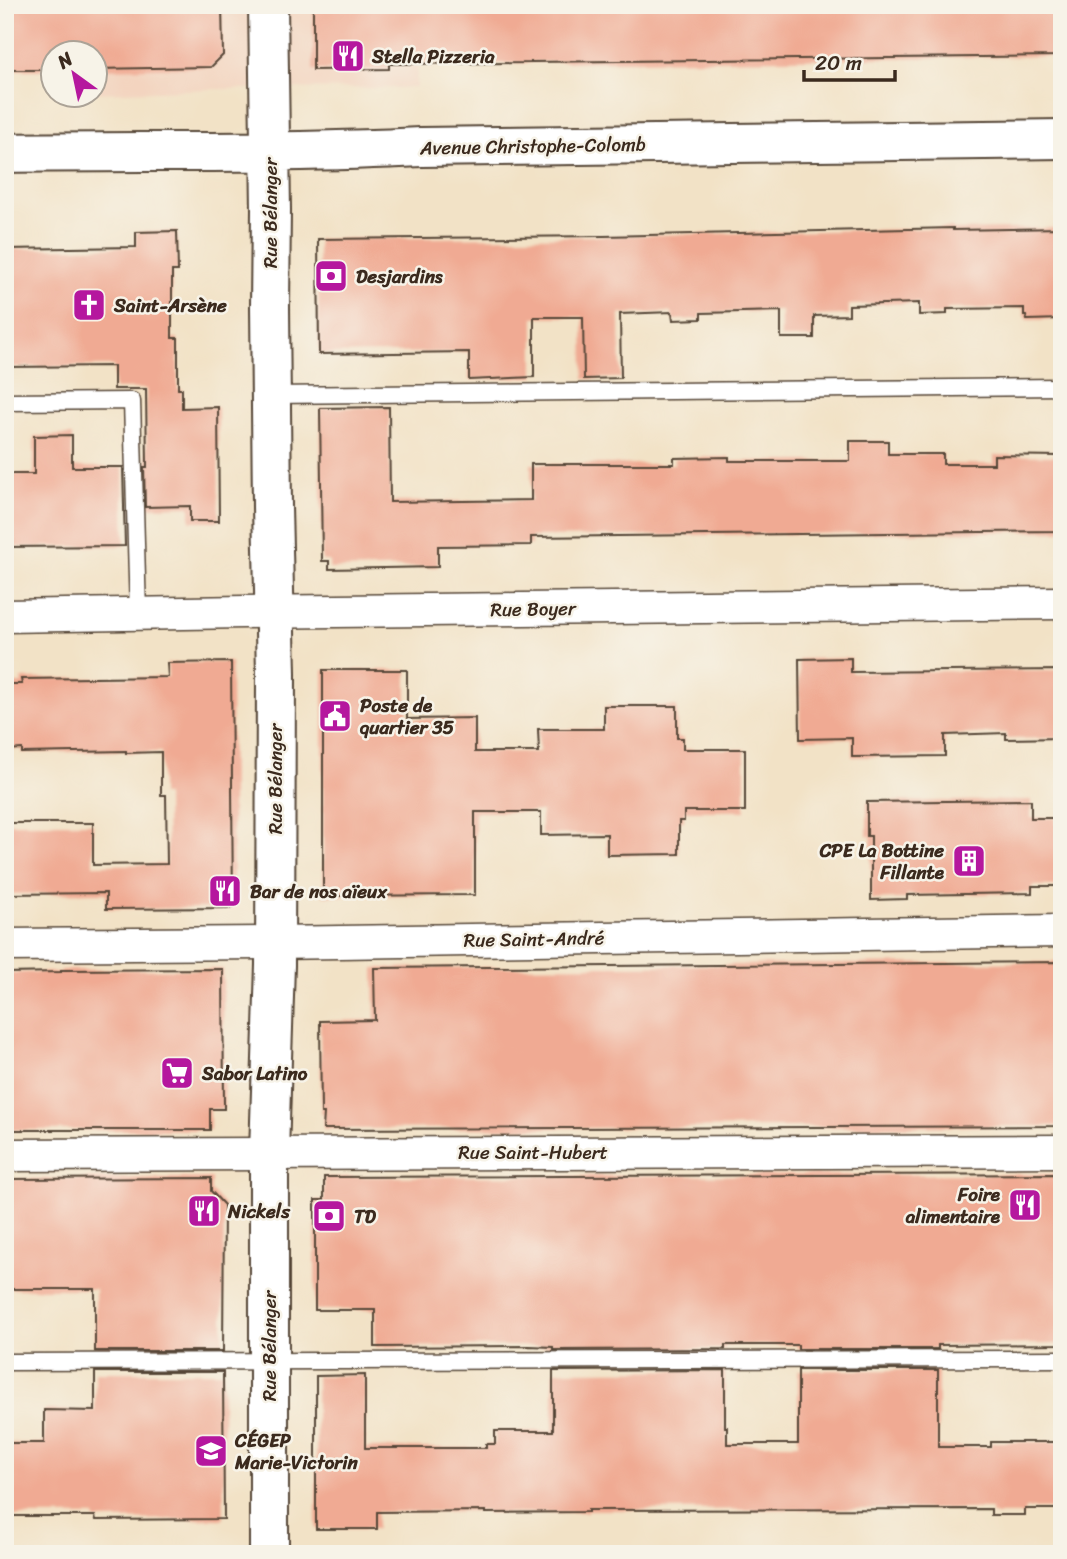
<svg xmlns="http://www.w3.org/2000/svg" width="1067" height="1559" font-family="Sriracha,sans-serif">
  <rect width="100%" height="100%" fill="#f7f3e8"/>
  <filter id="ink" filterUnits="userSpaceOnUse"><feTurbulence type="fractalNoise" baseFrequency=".0143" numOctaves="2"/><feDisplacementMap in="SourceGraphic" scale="14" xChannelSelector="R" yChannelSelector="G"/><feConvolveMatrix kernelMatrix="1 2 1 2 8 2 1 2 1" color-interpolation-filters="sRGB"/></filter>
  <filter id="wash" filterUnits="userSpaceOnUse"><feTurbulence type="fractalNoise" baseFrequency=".00686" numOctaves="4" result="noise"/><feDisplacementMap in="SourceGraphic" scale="28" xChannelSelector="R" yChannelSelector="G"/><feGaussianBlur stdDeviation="1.57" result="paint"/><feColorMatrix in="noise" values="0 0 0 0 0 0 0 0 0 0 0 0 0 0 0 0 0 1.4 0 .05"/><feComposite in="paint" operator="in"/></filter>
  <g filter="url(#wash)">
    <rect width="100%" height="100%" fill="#f2e2c6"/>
    <!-- built -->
    <path fill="#f3d4bf" d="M63,5h359l-6,83 -199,1 -122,4 -1,-41h-30z"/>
    <g id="blocks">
      <!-- building -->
      <path fill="#f0aa93" d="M30,5h192l1,50 -12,12 -117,2v-17h-42v18h-47v-63h26z
        M313,5h749v51l-531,6v1l-142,1v5l-76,1z
        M953,228v2l109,-2v91l-35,1 -1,-4h-2v-8l-77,1v5l-28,1v-12l-70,2v10l-35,1v22h-33v-27l-80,2v6l-28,1 -1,-8 -52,2 1,64 -37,1 -1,-62h-49v60l-65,3v-28l-150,2 -1,-115 285,-3z
        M177,231l1,40h-6v67h6v51h4v19l36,-1 1,114h-29v-15l-45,1 -1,-40h3l-1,-78h-32v-23l-109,1v-118l131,-2v-15z
        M389,407l1,95 141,-2v-36h143v-6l55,-1v4h121v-20h38v13h55v10h51v-9l67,1 1,75 -531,6v8l-93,1v21l-109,2v-8h-7l-2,-153z
        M72,435v32h51l2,79 -120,1v-73h29v-38z
        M851,658v14l211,-2v68l-56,1v-6l-61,2v21l-93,1v-19l-52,1 -1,-80z
        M231,662l2,246 -127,1v-16l-101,1v-71h88v42l74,-1 -1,-69h-5v-43l-35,1v-2l-104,2v-4l-17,1v-66h17l-1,-5 147,-2 -1,-14z
        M323,670h84v49l68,-1v34h64l-1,-23h66v-23h73v32h6v11h62v62h-61v10h-5v33l-72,1v-21l-66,1v-23h-66v83l-152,1z
        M1031,800v18h25l1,26h5v42h-30v7l-125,2v4l-36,1v-64h-4v-34z
        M1062,962v164l-739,3 1,-16h-3l-1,-92 55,-1 -1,-52z
        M223,969l1,140h-14v21h-205v-157l56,-1v-2z
        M1062,1174v170l-124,1v4h-140v-4h-73v4l-172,1v-3l-24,-1 -154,1v-37h-60v-110h9v-23z
        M211,1178v13l13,14 -1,146h-128v-62h-90v-110z
        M725,1370v57h2v17h71v-74h140v77h53v-5h71v67h-37v6h-34v-6l-403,1v2l-102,1v-2l-109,1v17h-61v-153l49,-1v73h121v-4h9v-13h58v-60z
        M95,1372h128l1,147 -128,1 -1,-4h-90v-73h39v-33l51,1z"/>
    </g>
  </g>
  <g filter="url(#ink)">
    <use href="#blocks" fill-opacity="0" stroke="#564637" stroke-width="2"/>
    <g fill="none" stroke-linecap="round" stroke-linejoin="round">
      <defs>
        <path id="lane" d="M271,395l791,-8
          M5,402l127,-1 6,213
          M5,1362l1057,-3"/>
        <path id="street" d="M5,616l239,-4 818,-9
          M5,945l270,-2 787,-12
          M5,1155l1057,-4"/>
        <path id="secondary" d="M268,5l3,205 -1,97 2,200 4,166 -1,292 -6,188v401
          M5,153c139,-2 277,1 416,-6l641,-8"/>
      </defs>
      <!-- lane casing -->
      <use href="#lane" stroke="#564637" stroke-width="19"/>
      <!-- street casing -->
      <use href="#street" stroke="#564637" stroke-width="35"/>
      <!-- secondary casing -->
      <use href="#secondary" stroke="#564637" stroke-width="42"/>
      <!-- lane -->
      <use href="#lane" stroke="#fff" stroke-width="16"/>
      <!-- street -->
      <use href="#street" stroke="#fff" stroke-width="32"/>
      <!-- secondary -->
      <use href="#secondary" stroke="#fff" stroke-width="38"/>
    </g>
  </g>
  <!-- icons -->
  <defs>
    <symbol id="restaurant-square" viewBox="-11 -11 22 22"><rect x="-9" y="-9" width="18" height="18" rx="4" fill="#b5179e" stroke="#f7f3e8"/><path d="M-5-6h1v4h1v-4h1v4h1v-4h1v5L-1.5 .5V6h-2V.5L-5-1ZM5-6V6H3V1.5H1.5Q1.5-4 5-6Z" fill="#fff"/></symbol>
    <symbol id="bank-square" viewBox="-11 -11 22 22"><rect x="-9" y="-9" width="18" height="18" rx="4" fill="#b5179e" stroke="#f7f3e8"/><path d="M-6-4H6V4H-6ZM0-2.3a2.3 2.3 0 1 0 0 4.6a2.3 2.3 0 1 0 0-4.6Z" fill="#fff"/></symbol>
    <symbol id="church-square" viewBox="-11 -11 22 22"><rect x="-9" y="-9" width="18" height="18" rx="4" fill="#b5179e" stroke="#f7f3e8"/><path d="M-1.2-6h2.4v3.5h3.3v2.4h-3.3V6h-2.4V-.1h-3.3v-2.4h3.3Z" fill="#fff"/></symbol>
    <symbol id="civic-square" viewBox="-11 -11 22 22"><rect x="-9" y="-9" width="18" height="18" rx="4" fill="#b5179e" stroke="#f7f3e8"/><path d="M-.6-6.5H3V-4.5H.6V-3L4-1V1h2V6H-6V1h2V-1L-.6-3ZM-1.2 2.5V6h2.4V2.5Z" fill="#fff"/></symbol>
    <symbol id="building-square" viewBox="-11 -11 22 22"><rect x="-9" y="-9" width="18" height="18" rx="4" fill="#b5179e" stroke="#f7f3e8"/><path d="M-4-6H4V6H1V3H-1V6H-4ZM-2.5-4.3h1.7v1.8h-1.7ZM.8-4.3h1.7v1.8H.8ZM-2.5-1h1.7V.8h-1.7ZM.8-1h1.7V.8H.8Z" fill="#fff"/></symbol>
    <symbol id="supermarket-square" viewBox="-11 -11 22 22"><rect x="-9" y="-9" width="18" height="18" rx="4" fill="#b5179e" stroke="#f7f3e8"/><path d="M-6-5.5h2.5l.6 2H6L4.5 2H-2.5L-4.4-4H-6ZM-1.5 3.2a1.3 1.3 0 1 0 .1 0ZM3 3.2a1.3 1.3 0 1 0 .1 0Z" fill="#fff"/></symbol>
    <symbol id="school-square" viewBox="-11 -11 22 22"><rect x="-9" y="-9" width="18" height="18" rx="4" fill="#b5179e" stroke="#f7f3e8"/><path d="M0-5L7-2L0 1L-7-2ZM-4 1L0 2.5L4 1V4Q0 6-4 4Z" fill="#fff"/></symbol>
  </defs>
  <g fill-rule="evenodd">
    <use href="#restaurant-square" x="329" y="37" width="38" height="38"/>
    <use href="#bank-square" x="312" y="257" width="38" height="38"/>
    <use href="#church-square" x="70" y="286" width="38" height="38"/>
    <use href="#civic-square" x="316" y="697" width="38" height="38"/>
    <use href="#building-square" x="950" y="842" width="38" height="38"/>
    <use href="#restaurant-square" x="206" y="872" width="38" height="38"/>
    <use href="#supermarket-square" x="158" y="1054" width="38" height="38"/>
    <use href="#restaurant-square" x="1006" y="1186" width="38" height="38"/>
    <use href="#restaurant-square" x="185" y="1192" width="38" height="38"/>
    <use href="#bank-square" x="310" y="1197" width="38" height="38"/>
    <use href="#school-square" x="192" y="1432" width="38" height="38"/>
  </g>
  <g text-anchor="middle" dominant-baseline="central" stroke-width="5" stroke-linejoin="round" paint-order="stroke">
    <!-- poi labels -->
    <g font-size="19" font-weight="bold" fill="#3b2a1e" stroke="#f7f3e8" text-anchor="start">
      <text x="372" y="56">Stella Pizzeria</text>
      <text x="356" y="276">Desjardins</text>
      <text x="114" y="305">Saint-Arsène</text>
      <text x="360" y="705">Poste de<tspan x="360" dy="22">quartier 35</tspan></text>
      <text x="944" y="850" text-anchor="end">CPE La Bottine<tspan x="944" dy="22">Fillante</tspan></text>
      <text x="250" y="891">Bar de nos aïeux</text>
      <text x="202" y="1073">Sabor Latino</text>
      <text x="1000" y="1194" text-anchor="end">Foire<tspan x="1000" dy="22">alimentaire</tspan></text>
      <text x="228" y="1211">Nickels</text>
      <text x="354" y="1216">TD</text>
      <text x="235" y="1440">CÉGEP<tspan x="235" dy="22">Marie-Victorin</tspan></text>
    </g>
    <!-- street labels -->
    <g font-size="19" fill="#3b2a1e" stroke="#f7f3e8">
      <text transform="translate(533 146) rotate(-1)">Avenue Christophe-Colomb</text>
      <text transform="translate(270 213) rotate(-90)">Rue Bélanger</text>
      <text transform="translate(533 609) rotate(-1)">Rue Boyer</text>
      <text transform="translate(275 779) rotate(-90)">Rue Bélanger</text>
      <text transform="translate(534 939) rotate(-1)">Rue Saint-André</text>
      <text x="533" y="1152">Rue Saint-Hubert</text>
      <text transform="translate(269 1346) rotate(-90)">Rue Bélanger</text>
    </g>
  </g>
  <!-- margin -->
  <rect width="1067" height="1559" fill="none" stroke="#f7f3e8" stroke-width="28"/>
  <!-- north arrow -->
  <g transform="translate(74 74) rotate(327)"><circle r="33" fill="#f7f3e8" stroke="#aca397" stroke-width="2"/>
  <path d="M0-5L12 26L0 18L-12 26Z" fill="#b5179e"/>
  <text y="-10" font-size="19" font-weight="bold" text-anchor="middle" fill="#3b2a1e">N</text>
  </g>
  <!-- scale -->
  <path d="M804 70v10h91v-10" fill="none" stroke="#3b2a1e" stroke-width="3.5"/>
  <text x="815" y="70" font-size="21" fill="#3b2a1e" stroke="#f7f3e8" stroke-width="5" paint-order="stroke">20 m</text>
</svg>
